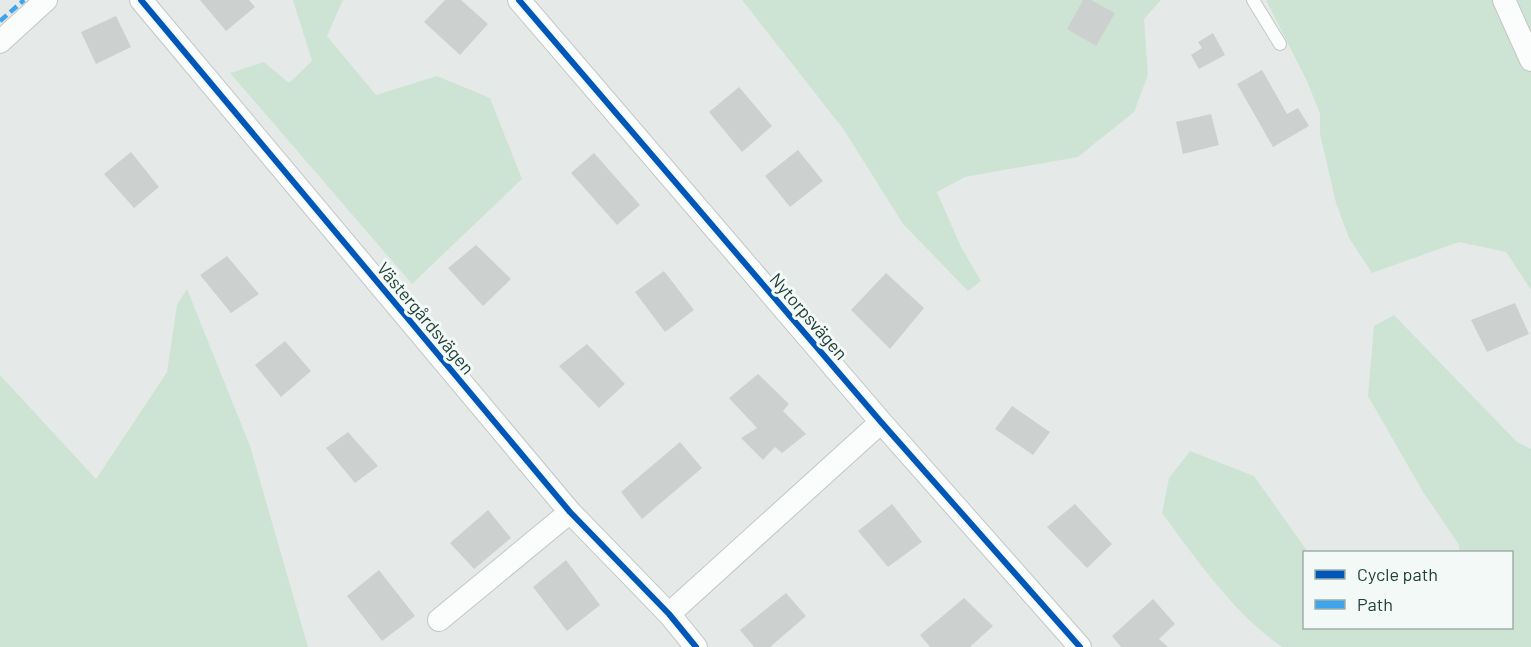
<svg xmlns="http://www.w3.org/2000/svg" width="1531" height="647" font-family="Barlow,sans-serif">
  <rect width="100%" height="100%" fill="#e5eae8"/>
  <!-- green -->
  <path fill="#cde4d5" d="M293,0h50l-16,36 49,59 61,-19 53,22 32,81 -110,105 -182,-211 34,-11 25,21 23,-22z
    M742,0h419l-17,19 4,56 -14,37 -56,45 -113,20 -28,15 24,55 20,34 -13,10 -65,-67 -59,-94z
    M1266,0h265v290l-25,-38 -47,-10 -87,31 -23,-35 -13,-35 -16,-69v-20l-13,-33z
    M187,289l63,157 58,201h-308v-272l96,104 71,-107 10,-67z
    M1394,315l123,127 14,7v198h-249c-47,-32 -87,-89 -120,-134l7,-35 21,-27 64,25 54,76h-4v76h208v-76h-53v-7l-36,-53 -55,-96 6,-70z"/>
  <!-- building -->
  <path fill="#ccd1cf" d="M200,0h49l6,7 -29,24z
    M445,0h16l27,24 -28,31 -36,-33z
    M1083,0h8l24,13 -19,33 -29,-17z
    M116,16l15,31 -35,17 -15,-32z
    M1213,33l12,22 -26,14 -8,-14 11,-7 -4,-6z
    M1262,70l25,44 11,-6 11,18 -36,21 -36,-63z
    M739,87l33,39 -30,26 -33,-40z
    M1211,114l8,31 -36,9 -7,-32z
    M798,150l25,31 -33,26 -25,-31z
    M131,152l28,35 -25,21 -30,-34z
    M594,153l46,52 -23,20 -46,-52z
    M476,245l35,34 -28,27 -35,-38z
    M227,256l32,38 -28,19 -31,-38z
    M664,271l30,39 -29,22 -30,-40z
    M886,273l38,35 -34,41 -39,-39z
    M1515,303l14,31 -42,18 -16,-32z
    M285,341l26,30 -30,26 -26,-32z
    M587,344l38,40 -26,24 -40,-42z
    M758,374l31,30 -6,7 23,23 -24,19 -7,-6 -12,13 -22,-22 16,-10 -28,-30z
    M1012,406l38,26 -17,23 -38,-26z
    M348,432l30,34 -23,17 -29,-35z
    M680,442l22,26 -60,51 -21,-27z
    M892,504l30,38 -34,25 -30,-36z
    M1075,504l37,40 -25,24 -40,-41z
    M488,510l23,28 -37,31 -24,-26z
    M566,560l34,45 -33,26 -34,-44z
    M379,570l36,46 -33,25 -35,-45z
    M786,593l20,23 -36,31h-16l-14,-17z
    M964,598l29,28 -23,21h-40l-10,-12z
    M1153,599l22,25 -16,15 9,8h-47l-9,-11z"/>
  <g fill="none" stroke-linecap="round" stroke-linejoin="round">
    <defs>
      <path id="lane" d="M1253,0l27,44"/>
      <path id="street" d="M141,0l429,512 99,102 27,33
        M519,0l362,422 199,225
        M1504,0l27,60
        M0,42l46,-42
        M669,614l212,-192
        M439,620l131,-108"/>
    </defs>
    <!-- lane casing -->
    <use href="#lane" stroke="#c2c7c5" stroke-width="14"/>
    <!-- street casing -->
    <use href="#street" stroke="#c2c7c5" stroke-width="24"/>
    <!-- lane -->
    <use href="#lane" stroke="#fbfcfc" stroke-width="12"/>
    <!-- street -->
    <use href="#street" stroke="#fbfcfc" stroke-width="22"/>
    <!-- quiet -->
    <path stroke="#3ea4ec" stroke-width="4.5" stroke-dasharray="9 4.5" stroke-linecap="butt" d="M0,21l24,-21"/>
    <defs>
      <path id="cycleway" d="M141,0l429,512 99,102 27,33
        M519,0l362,422 199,225"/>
    </defs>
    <!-- cycleway casing -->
    <use href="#cycleway" stroke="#f3f9f6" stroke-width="10"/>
    <!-- cycleway -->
    <use href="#cycleway" stroke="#0057b8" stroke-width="6"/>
  </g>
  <g text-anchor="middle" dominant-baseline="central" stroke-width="6" stroke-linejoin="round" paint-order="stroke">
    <!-- street labels -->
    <g font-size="18" fill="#213f39" stroke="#f3f9f6">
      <text transform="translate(809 316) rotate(49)">Nytorpsvägen</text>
      <text transform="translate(426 318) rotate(50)">Västergårdsvägen</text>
    </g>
  </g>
  <!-- legend -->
  <rect x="1303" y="551" width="210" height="78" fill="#f3f9f6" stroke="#9fafaa" stroke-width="1.5"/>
  <rect x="1315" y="570" width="30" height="9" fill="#0057b8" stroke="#9fafaa" stroke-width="1.5"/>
  <text x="1357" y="581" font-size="18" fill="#213f39">Cycle path</text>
  <rect x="1315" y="600" width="30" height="9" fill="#3ea4ec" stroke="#9fafaa" stroke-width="1.5"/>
  <text x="1357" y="611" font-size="18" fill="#213f39">Path</text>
</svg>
